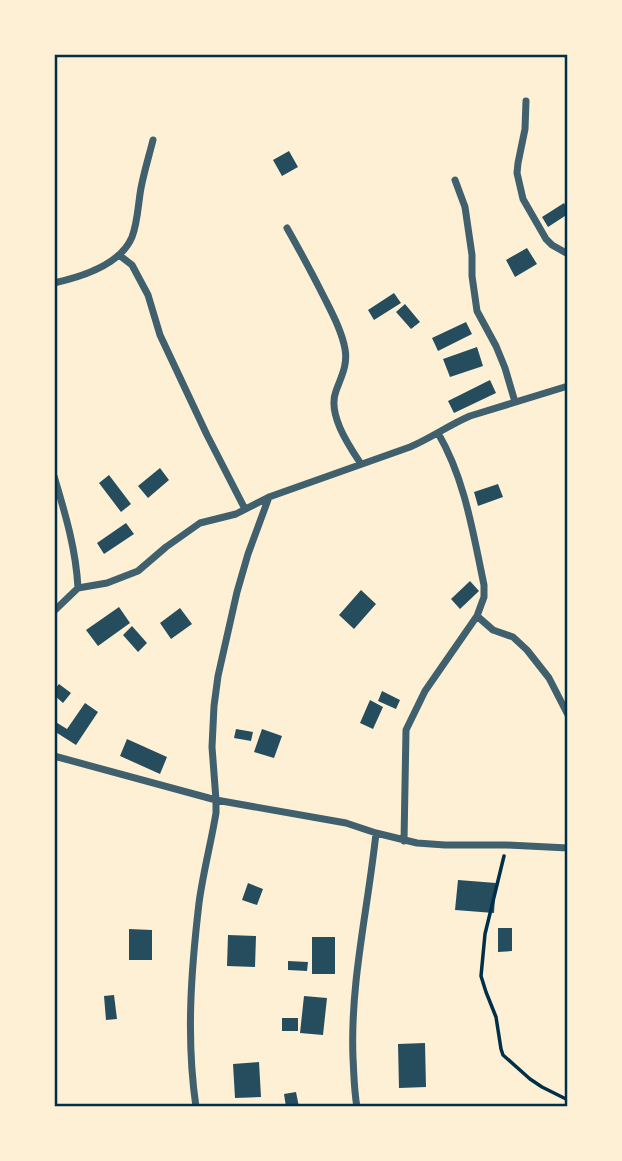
<svg xmlns="http://www.w3.org/2000/svg" width="622" height="1161" font-family="Quicksand,sans-serif">
  <rect width="100%" height="100%" fill="#fdf0d5"/>
  <!-- building -->
  <path fill="#264d5e" d="M289,151l9,16 -16,9 -9,-16z
    M564,203l4,7v4l-20,13 -6,-10z
    M527,248l10,16 -22,13 -9,-17z
    M394,293l7,10 -27,17 -6,-10z
    M405,304l15,18 -9,7 -15,-17z
    M466,322l6,12 -34,17 -6,-13z
    M477,347l6,19 -33,11 -7,-18z
    M490,380l6,13 -42,20 -6,-12z
    M160,468l9,12 -21,18 -10,-12z
    M109,475l22,29 -10,8 -22,-29z
    M498,484l5,13 -25,9 -4,-14z
    M126,523l8,11 -30,20 -7,-11z
    M470,581l9,10 -19,18 -9,-10z
    M361,590l15,14 -22,25 -15,-14z
    M119,607l11,16 -32,23 -12,-16z
    M180,608l12,16 -21,15 -11,-16z
    M132,626l15,17 -9,9 -15,-17z
    M59,684l12,9 -8,10 -9,-8v-5z
    M382,691l18,9 -4,9 -18,-8z
    M370,700l13,7 -10,22 -13,-6z
    M85,703l13,9 -22,33 -22,-14v-10l13,8z
    M236,729l17,3 -2,9 -17,-3z
    M262,729l20,7 -8,22 -20,-6z
    M127,739l40,18 -7,17 -40,-18z
    M458,880l38,3 -2,30 -39,-3z
    M248,883l15,6 -6,16 -15,-5z
    M498,928h14v23l-14,1z
    M129,929l23,1v30h-23z
    M228,935l28,1 -1,31 -28,-1z
    M312,937h23v37h-23z
    M288,961l20,1 -1,9 -19,-1z
    M114,995l3,24 -11,1 -2,-24z
    M304,996l23,2 -4,37 -23,-2z
    M282,1018h16v13h-16z
    M425,1043l1,44 -27,1 -1,-44z
    M259,1062l2,35 -26,1 -2,-34z
    M296,1092l3,15h-13l-2,-13z"/>
  <g fill="none" stroke-linecap="round" stroke-linejoin="round">
    <!-- path -->
    <path stroke="#003049" stroke-width="3.5" d="M504,856l-19,78 -4,42 5,16 10,25 5,32 2,6 27,24 12,8 26,13"/>
    <!-- minor -->
    <path stroke="#3f606c" stroke-width="7" d="M526,101l-1,28 -7,34 -1,10 6,26 23,40 6,6 16,9
      M455,180l10,27 7,48v21l5,35 19,35 9,22 10,34
      M287,228c13,23 26,47 38,71 8,16 17,33 20,50 3,16 -4,28 -9,42 -9,23 13,55 25,73
      M119,255l13,10 16,30 12,40 47,100 38,74
      M54,283c27,-6 67,-19 78,-46 6,-16 6,-33 9,-49 3,-16 8,-32 12,-48
      M54,476c11,37 22,73 24,112
      M54,611l24,-23 29,-5 31,-12 28,-24 34,-24 36,-9 33,-17 141,-50c21,-9 39,-22 60,-31l98,-30
      M477,616l16,14 20,7 14,13 22,28 19,37
      M54,756l162,44 130,23 30,10 41,10 28,2h62l61,3
      M404,841l2,-111 19,-39 52,-75 7,-19v-12c-11,-52 -19,-106 -46,-152
      M196,1107c-10,-68 -5,-136 3,-204 4,-30 12,-60 17,-90v-13l-4,-53 2,-41 4,-30 19,-84 11,-38 21,-57
      M357,1107c-3,-16 -3,-32 -4,-49 -3,-76 15,-149 23,-225"/>
  </g>
  <!-- border -->
  <rect width="622" height="1161" fill="none" stroke="#fdf0d5" stroke-width="112"/>
  <rect x="56" y="56" width="510" height="1049" fill="none" stroke="#003049" stroke-width="2.5"/>
</svg>
